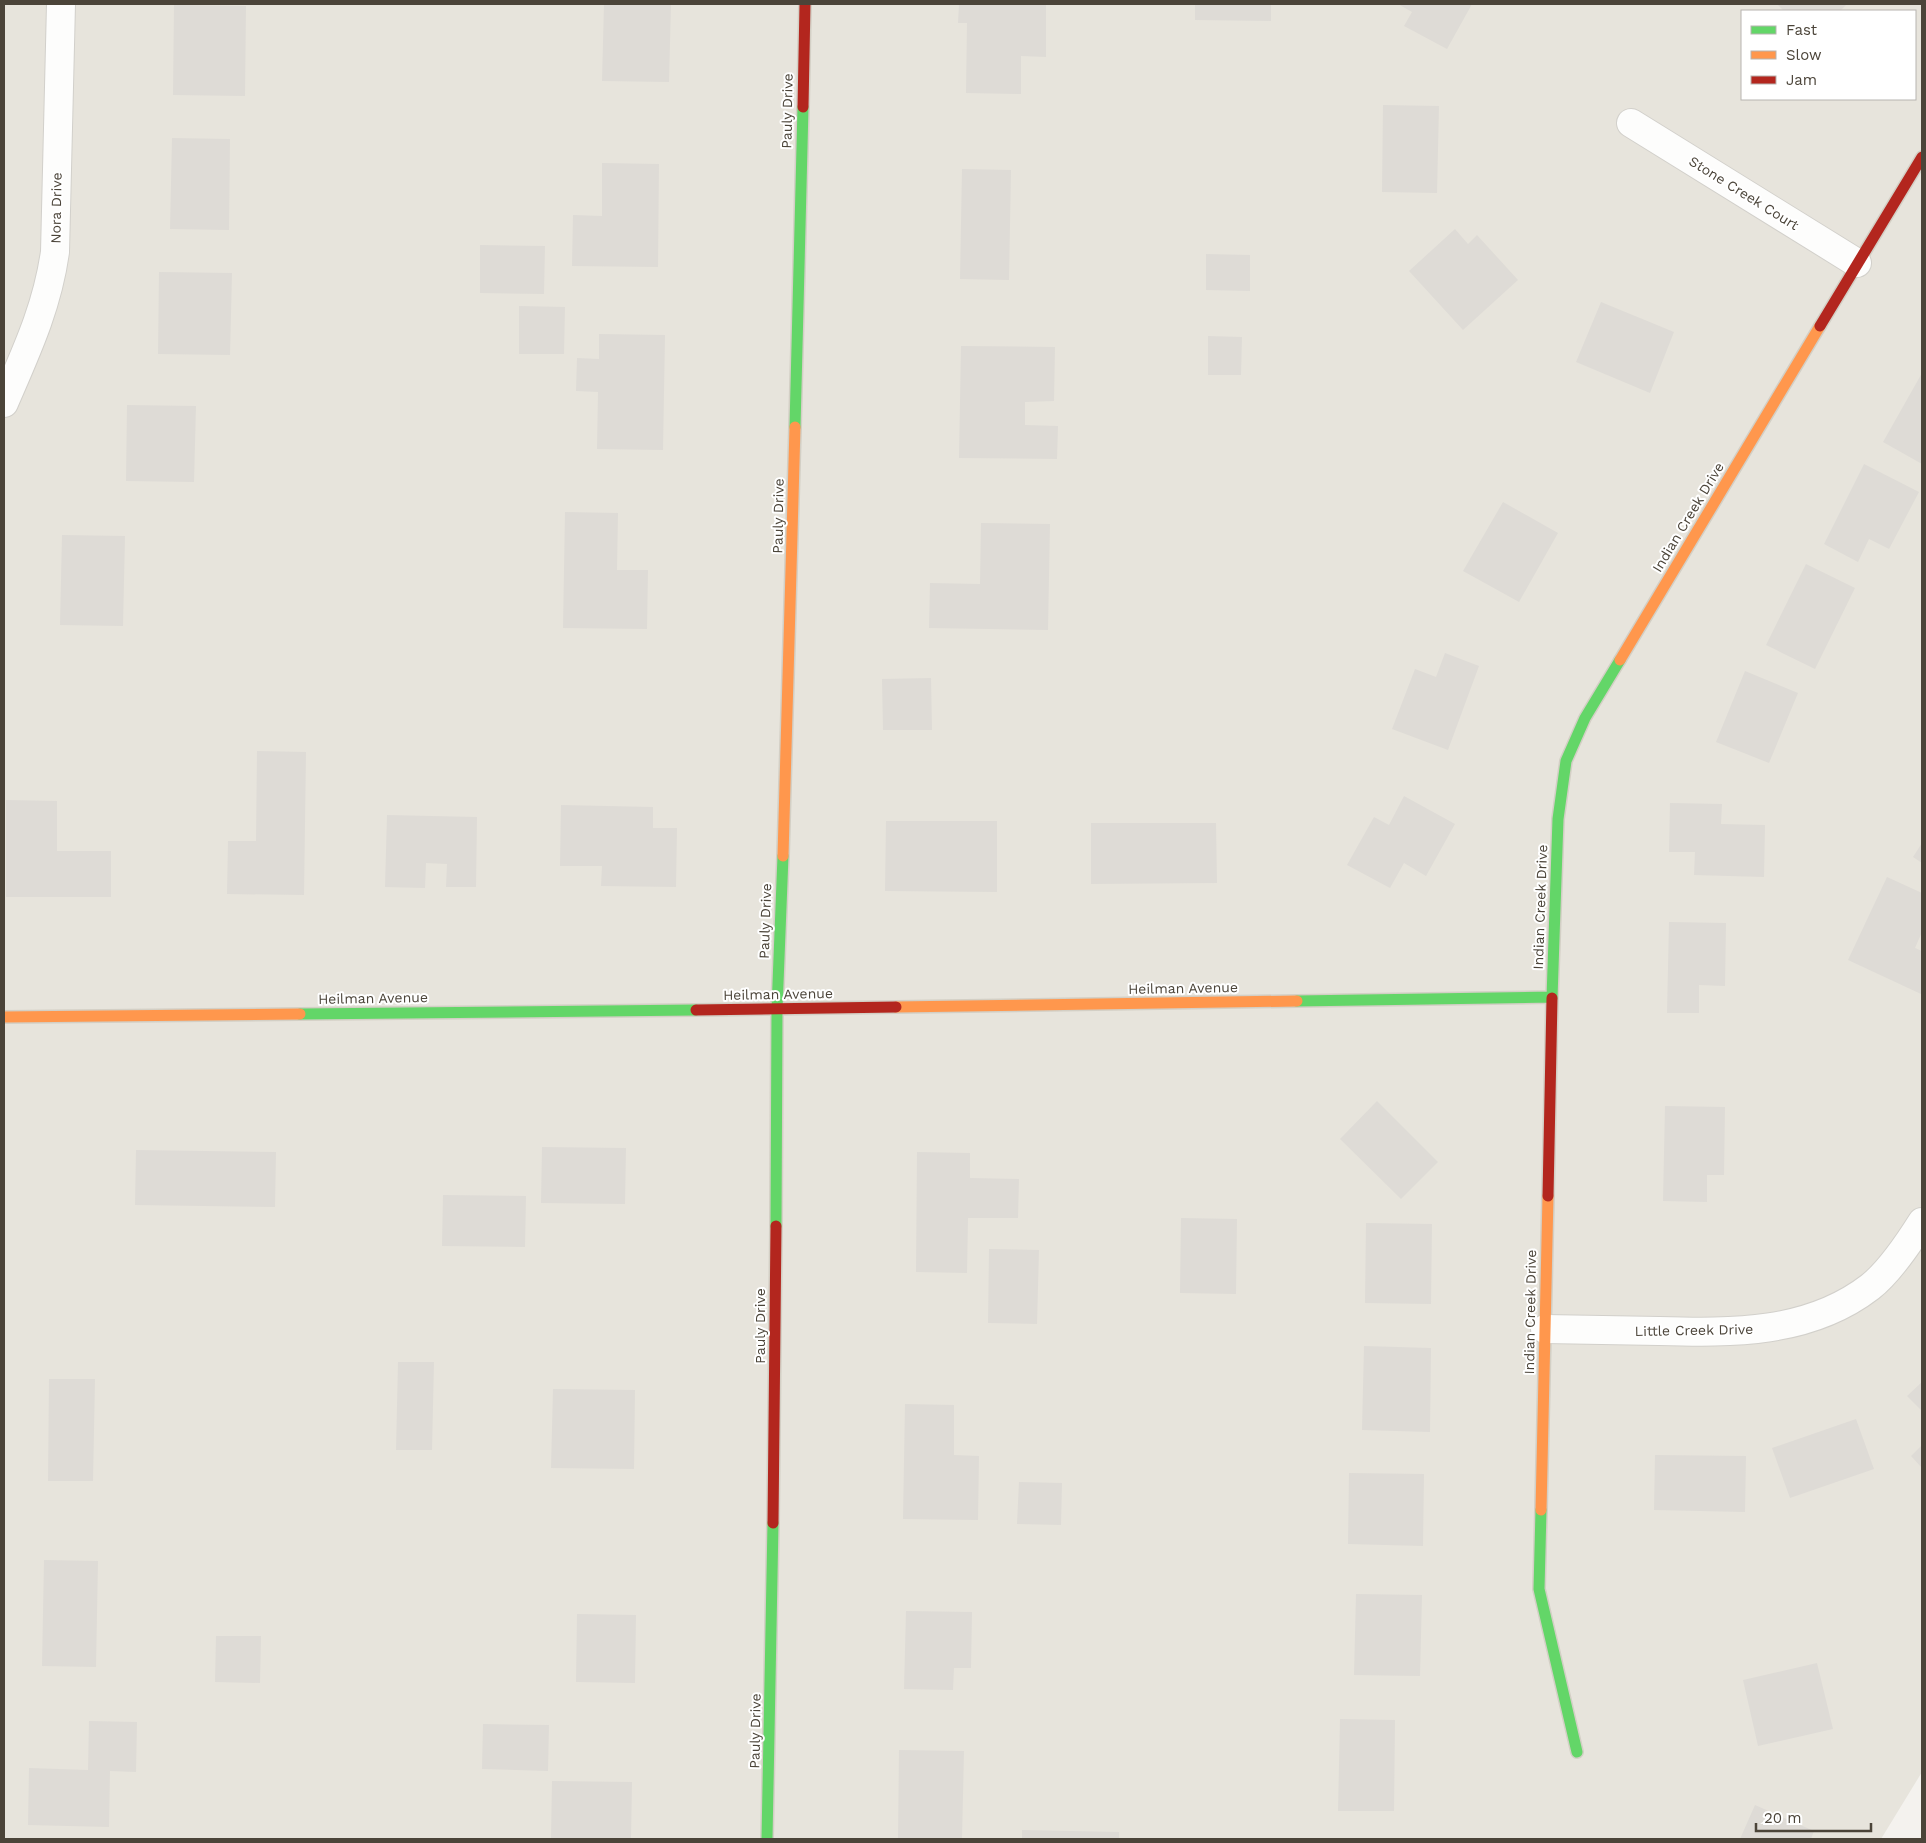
<svg xmlns="http://www.w3.org/2000/svg" width="1926" height="1843" font-family="'Work Sans',sans-serif">
  <rect width="100%" height="100%" fill="#f4f2ee"/>
  <!-- residential -->
  <path fill="#e7e4dc" fill-rule="evenodd" d="M4,4h1918v1768l-41,67h-1877zM1742,11h173v88h-173z"/>
  <!-- building -->
  <path fill="#dedbd6" d="M604,4h67l-2,78 -67,-1z
    M959,4h87v53l-25,-1v38l-55,-1 1,-70h-9z
    M1195,4h76v17l-76,-1z
    M1398,4h74l-25,45 -43,-23 8,-14z
    M1777,4h70l-7,7h-56z
    M174,5l72,1 -1,90 -72,-1z
    M1383,105l56,1 -2,87 -55,-1z
    M172,138l58,1 -1,91 -59,-1z
    M602,163l57,1 -1,103 -86,-1 1,-51 29,1z
    M962,169l49,1 -2,110 -49,-1z
    M1455,229l13,15 9,-9 41,45 -55,50 -54,-59z
    M480,245l65,1 -1,48 -64,-1z
    M1206,254l44,1v36l-44,-1z
    M159,272l73,1 -2,82 -72,-1z
    M1601,302l73,30 -24,61 -74,-31z
    M519,306l46,1 -1,47h-45z
    M599,334l66,1 -2,115 -66,-1 1,-57 -22,-1 1,-33 22,1z
    M1208,336l34,1 -1,38h-33z
    M961,346l94,1 -1,54 -29,1v23l33,1 -1,33 -98,-1z
    M1922,373v91l-39,-22z
    M127,405l69,1 -2,76 -68,-1z
    M1864,464l55,28 -30,57 -20,-10 -11,23 -34,-18z
    M1503,502l55,31 -39,69 -56,-31z
    M565,512l53,1 -1,57h31l-1,59 -84,-1z
    M981,523l69,1 -2,106 -119,-2 1,-45 50,1z
    M62,535l63,1 -2,90 -63,-1z
    M1806,564l49,24 -40,81 -49,-24z
    M1445,653l34,13 -31,84 -56,-21 23,-60 21,8z
    M1745,671l53,22 -29,70 -53,-21z
    M931,678l1,52h-49l-1,-51z
    M257,751l49,1 -2,143 -77,-1 1,-53h28z
    M1404,796l51,28 -29,52 -22,-13 -14,25 -43,-23 27,-48 15,8z
    M6,800l51,1v50h54v46h-105z
    M1670,803l52,1 -1,20 44,1 -1,52 -70,-2 1,-23h-26z
    M561,805l92,2v21h24l-1,59 -75,-1 1,-20h-42z
    M387,815l90,2 -1,70h-30l1,-23 -21,-1 -1,25 -40,-1z
    M886,821h111v71l-112,-1z
    M1091,823h125l1,60 -126,1z
    M1922,843v20l-9,-6z
    M1887,877l35,16v39l-7,16 7,3 -1,43 -73,-34z
    M1669,922l57,1 -1,63 -26,-1v28h-32z
    M1377,1101l61,61 -37,37 -61,-60z
    M1665,1106l60,1 -1,68h-17v27l-44,-1z
    M542,1147l84,1 -1,56 -84,-1z
    M136,1150l140,2 -1,55 -140,-2z
    M917,1152l53,1v25l49,1 -1,39h-50l-1,55 -51,-1z
    M443,1195l83,1 -1,51 -83,-1z
    M1181,1218l56,1 -1,75 -56,-1z
    M1366,1223l66,1 -1,80 -66,-1z
    M989,1249l50,1 -2,74 -49,-1z
    M1364,1346l67,2 -1,84 -68,-2z
    M398,1362h36l-2,88h-36z
    M49,1379h46l-2,102h-45z
    M1922,1382v29l-15,-15z
    M553,1389l82,1 -1,79 -83,-1z
    M905,1404l49,1v50l25,1 -1,64 -75,-1z
    M1856,1419l18,50 -84,29 -18,-50z
    M1922,1445v23l-11,-12z
    M1655,1455l91,1 -1,56 -91,-2z
    M1349,1473l75,1 -1,72 -75,-2z
    M1019,1482l43,1 -1,42 -44,-1z
    M44,1560l54,1 -2,106 -54,-1z
    M1356,1594l66,1 -2,81 -66,-1z
    M906,1611l66,1 -1,56h-17l-1,22 -49,-1z
    M577,1614l59,1 -1,68 -59,-1z
    M216,1636h45l-1,47 -45,-1z
    M1817,1663l16,66 -75,17 -15,-66z
    M1340,1719l55,1 -1,91h-56z
    M89,1721l48,1 -1,50 -26,-1 -1,56 -81,-2 1,-57 59,2z
    M483,1724l66,1 -1,46 -66,-2z
    M899,1750l65,1 -2,88h-64z
    M552,1781l80,1 -1,57h-80z
    M1755,1805l59,26 -3,8h-71z
    M1022,1830l97,2v7h-97z"/>
  <g fill="none" stroke-linecap="round" stroke-linejoin="round">
    <defs>
      <path id="street" d="M1631,123l226,140
        M4,403c22,-51 43,-95 51,-151l6,-248
        M1545,1329c38,1 76,1 114,2 73,2 150,3 211,-44 18,-14 40,-46 52,-65"/>
      <path id="fast" d="M795,427l8,-320
        M1552,998l6,-179 8,-58 19,-43 35,-58
        M1297,1001l255,-4
        M300,1014l396,-4
        M776,1226l1,-217 6,-153
        M1541,1510l-2,79 38,163
        M767,1839l6,-316"/>
      <path id="slow" d="M1620,660l200,-334
        M783,856l12,-429
        M896,1007l401,-6
        M4,1017l296,-3
        M1541,1510l7,-314"/>
      <path id="jam" d="M803,107l2,-103
        M1820,326l102,-169
        M696,1010l200,-3
        M1548,1196l4,-198
        M773,1523l3,-297"/>
    </defs>
    <!-- street casing -->
    <use href="#street" stroke="#d2d0cb" stroke-width="30"/>
    <!-- fast casing -->
    <use href="#fast" stroke="#d3cfc5" stroke-width="14"/>
    <!-- slow casing -->
    <use href="#slow" stroke="#d3cfc5" stroke-width="14"/>
    <!-- jam casing -->
    <use href="#jam" stroke="#d3cfc5" stroke-width="14"/>
    <!-- street -->
    <use href="#street" stroke="#fdfdfc" stroke-width="28"/>
    <!-- fast -->
    <use href="#fast" stroke="#63d668" stroke-width="11"/>
    <!-- slow -->
    <use href="#slow" stroke="#ff974d" stroke-width="11"/>
    <!-- jam -->
    <use href="#jam" stroke="#b3261e" stroke-width="11"/>
  </g>
  <g text-anchor="middle" dominant-baseline="central" stroke-width="4" stroke-linejoin="round" paint-order="stroke">
    <!-- street labels -->
    <g font-size="14" fill="#4b4439" stroke="#fff">
      <text transform="translate(787 111) rotate(-89)">Pauly Drive</text>
      <text transform="translate(1744 193) rotate(32)">Stone Creek Court</text>
      <text transform="translate(56 208) rotate(-89)">Nora Drive</text>
      <text transform="translate(778 516) rotate(-89)">Pauly Drive</text>
      <text transform="translate(1688 517) rotate(-59)">Indian Creek Drive</text>
      <text transform="translate(1540 907) rotate(-88)">Indian Creek Drive</text>
      <text transform="translate(765 921) rotate(-88)">Pauly Drive</text>
      <text transform="translate(1183 988) rotate(-1)">Heilman Avenue</text>
      <text transform="translate(778 994) rotate(-1)">Heilman Avenue</text>
      <text transform="translate(373 998) rotate(-1)">Heilman Avenue</text>
      <text transform="translate(1530 1312) rotate(-89)">Indian Creek Drive</text>
      <text transform="translate(760 1326) rotate(-90)">Pauly Drive</text>
      <text transform="translate(1694 1330) rotate(-1)">Little Creek Drive</text>
      <text transform="translate(755 1731) rotate(-89)">Pauly Drive</text>
    </g>
  </g>
  <!-- border -->
  <rect width="1926" height="1843" fill="none" stroke="#4b4439" stroke-width="10"/>
  <!-- legend -->
  <rect x="1741" y="10" width="175" height="90" fill="#ffffff" stroke="#b7b4b0"/>
  <rect x="1751" y="26" width="25" height="8" fill="#63d668" stroke="#b7b4b0"/>
  <text x="1786" y="35" font-size="15" fill="#4b4439">Fast</text>
  <rect x="1751" y="51" width="25" height="8" fill="#ff974d" stroke="#b7b4b0"/>
  <text x="1786" y="60" font-size="15" fill="#4b4439">Slow</text>
  <rect x="1751" y="76" width="25" height="8" fill="#b3261e" stroke="#b7b4b0"/>
  <text x="1786" y="85" font-size="15" fill="#4b4439">Jam</text>
  <!-- scale -->
  <path d="M1756 1823v8h115v-8" fill="none" stroke="#4b4439" stroke-width="2.5"/>
  <text x="1764" y="1823" font-size="15" fill="#4b4439" stroke="#ffffff" stroke-width="4" paint-order="stroke">20 m</text>
</svg>
